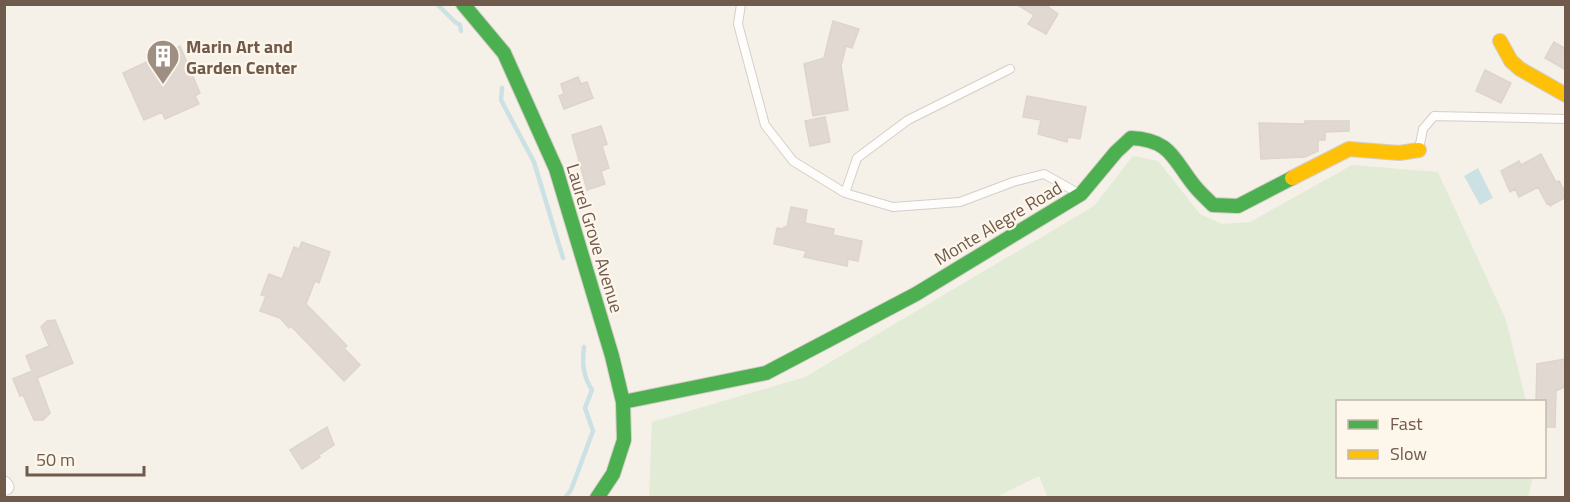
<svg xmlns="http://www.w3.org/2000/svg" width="1570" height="502" font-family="'Titillium Web',sans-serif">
  <rect width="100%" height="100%" fill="#f5f1e9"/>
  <!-- green -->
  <path fill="#e1ebd5" d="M1133,156l25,5 42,53 22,10 28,-2 102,-57 86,7 68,148 20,81 -188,1v74l195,1 -5,20 -480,1 -9,-22 -43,21h-347l3,-75 153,-45 289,-171z"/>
  <!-- water -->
  <path fill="#cce1e3" d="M1478,168l15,30 -13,7 -16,-29z"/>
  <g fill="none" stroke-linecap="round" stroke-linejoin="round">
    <!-- stream -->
    <path stroke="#cce1e3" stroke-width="4.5" d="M437,4l18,18 5,3 1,6
      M502,88l-1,12 33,62 29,96
      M565,498l6,-8 22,-59 -8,-23 7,-18c-9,-14 -10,-27 -8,-43"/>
  </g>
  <!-- building -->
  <path fill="#e1d9d1" stroke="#ddd4cc" stroke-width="1.5" d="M1016,4h28l14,10 -12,20 -18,-10 6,-9z
    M833,21l26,8 -7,19 -6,-2 -5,20 7,44 -35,6 -9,-52 20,-6z
    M1554,42l12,7v21l-21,-12z
    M180,46l20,47 -5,3 4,8 -34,15 -3,-7 -18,8 -21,-47z
    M1485,70l26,13 -10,20 -25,-12z
    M578,77l3,7 6,-2 6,16 -29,11 -5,-13 5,-2 -3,-10z
    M1027,96l59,11 -6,32 -12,-2 -1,5 -29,-8 3,-14 -18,-3z
    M825,117l5,25 -20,4 -5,-25z
    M1305,121h44v10l-24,1v8h-7v11l-13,6 -44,2 -2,-36 46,1z
    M601,126l6,18 -5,2 7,22 -8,3 4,13 -18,6 -15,-55z
    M1541,154l15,28 3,-1 7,13v3l-16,9 -1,-3 -2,1 -9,-17 -19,10 -4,-8 -5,3 -9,-21 18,-10 2,4z
    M791,207l16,3 -2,13 29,6 -1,6 29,6 -4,20 -10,-2 -1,7 -43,-9 2,-6 -32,-7 3,-16 7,1v-2h3z
    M302,242l28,10 -11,31 -4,-2 -9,23 41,42 -3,2 16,17 -16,16 -53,-55 -2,2 -9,-10 -20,-7 6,-15 -5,-1 8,-21 13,5 12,-32 5,2z
    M55,320l18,43 -36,15 13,35 -7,7h-9l-11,-25 -3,1 -7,-17 19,-8 -6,-15 23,-10 -8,-19 6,-6z
    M1566,359v27l-10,5 -1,36h-10v-25h-9l1,-38z
    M327,427l7,18 -15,10 1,2 -18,12 -12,-19z"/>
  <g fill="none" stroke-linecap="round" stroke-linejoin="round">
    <defs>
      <path id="lane" d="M741,4l-3,20 27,101 28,36 52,32 48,14 67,-5 53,-20 31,-8 34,19
        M1419,149l4,-20 11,-13 132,3
        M845,193l12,-35 51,-38 102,-51"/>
      <path id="street" d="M4,484l2,3"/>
      <path id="fast" d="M463,4l41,49 52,116 56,187 11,46 1,38 -11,34 -16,24
        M623,402l143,-29 150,-79 165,-100 35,-42 15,-14c39,2 41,19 62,46 6,8 13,14 20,21l25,1 54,-28"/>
      <path id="slow" d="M1500,41l11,20 9,8 46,26
        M1292,178l57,-29 50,4 20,-3"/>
    </defs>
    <!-- lane casing -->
    <use href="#lane" stroke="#d4cec8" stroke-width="10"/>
    <!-- street casing -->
    <use href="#street" stroke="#d4cec8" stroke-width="17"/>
    <!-- fast casing -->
    <use href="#fast" stroke="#d4cdc6" stroke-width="16"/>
    <!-- slow casing -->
    <use href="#slow" stroke="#d4cdc6" stroke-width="16"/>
    <!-- lane -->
    <use href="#lane" stroke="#fefdfc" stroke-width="8"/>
    <!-- street -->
    <use href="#street" stroke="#fefdfc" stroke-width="15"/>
    <!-- fast -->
    <use href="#fast" stroke="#4caf50" stroke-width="14"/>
    <!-- slow -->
    <use href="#slow" stroke="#ffc107" stroke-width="14"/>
  </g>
  <!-- icons -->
  <defs>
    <symbol id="building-pin" viewBox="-11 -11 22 30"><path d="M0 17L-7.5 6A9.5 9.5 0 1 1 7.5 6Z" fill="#9f8f83" stroke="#fdf6ea"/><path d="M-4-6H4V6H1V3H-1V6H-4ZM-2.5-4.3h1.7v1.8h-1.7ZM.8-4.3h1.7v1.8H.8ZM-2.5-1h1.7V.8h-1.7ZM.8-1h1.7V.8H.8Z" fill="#fff"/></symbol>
  </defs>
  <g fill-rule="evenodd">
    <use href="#building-pin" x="144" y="37" width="38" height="52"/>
  </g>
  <g text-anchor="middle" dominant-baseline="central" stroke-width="4.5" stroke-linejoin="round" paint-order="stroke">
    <!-- poi labels -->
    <g font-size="18" font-weight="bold" fill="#705a4c" stroke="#fdf6ea" text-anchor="start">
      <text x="186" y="46">Marin Art and<tspan x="186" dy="21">Garden Center</tspan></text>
    </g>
    <!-- street labels -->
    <g font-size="18" fill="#705a4c" stroke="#fdf6ea">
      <text transform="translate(998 223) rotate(-31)">Monte Alegre Road</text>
      <text transform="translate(595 238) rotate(73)">Laurel Grove Avenue</text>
    </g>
  </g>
  <!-- border -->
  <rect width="1570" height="502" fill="none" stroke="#705a4c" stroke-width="12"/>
  <!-- legend -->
  <rect x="1336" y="400" width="210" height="78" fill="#fdf6ea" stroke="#c5b8ab" stroke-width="1.5"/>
  <rect x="1348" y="420" width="30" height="9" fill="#4caf50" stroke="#c5b8ab" stroke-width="1.5"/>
  <text x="1390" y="430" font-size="18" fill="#705a4c">Fast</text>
  <rect x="1348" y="450" width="30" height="9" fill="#ffc107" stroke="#c5b8ab" stroke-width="1.5"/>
  <text x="1390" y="460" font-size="18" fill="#705a4c">Slow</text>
  <!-- scale -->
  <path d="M27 466v9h117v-9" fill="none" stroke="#705a4c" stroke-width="3"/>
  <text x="36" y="466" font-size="18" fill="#705a4c" stroke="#fdf6ea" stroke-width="4.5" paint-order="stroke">50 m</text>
</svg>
